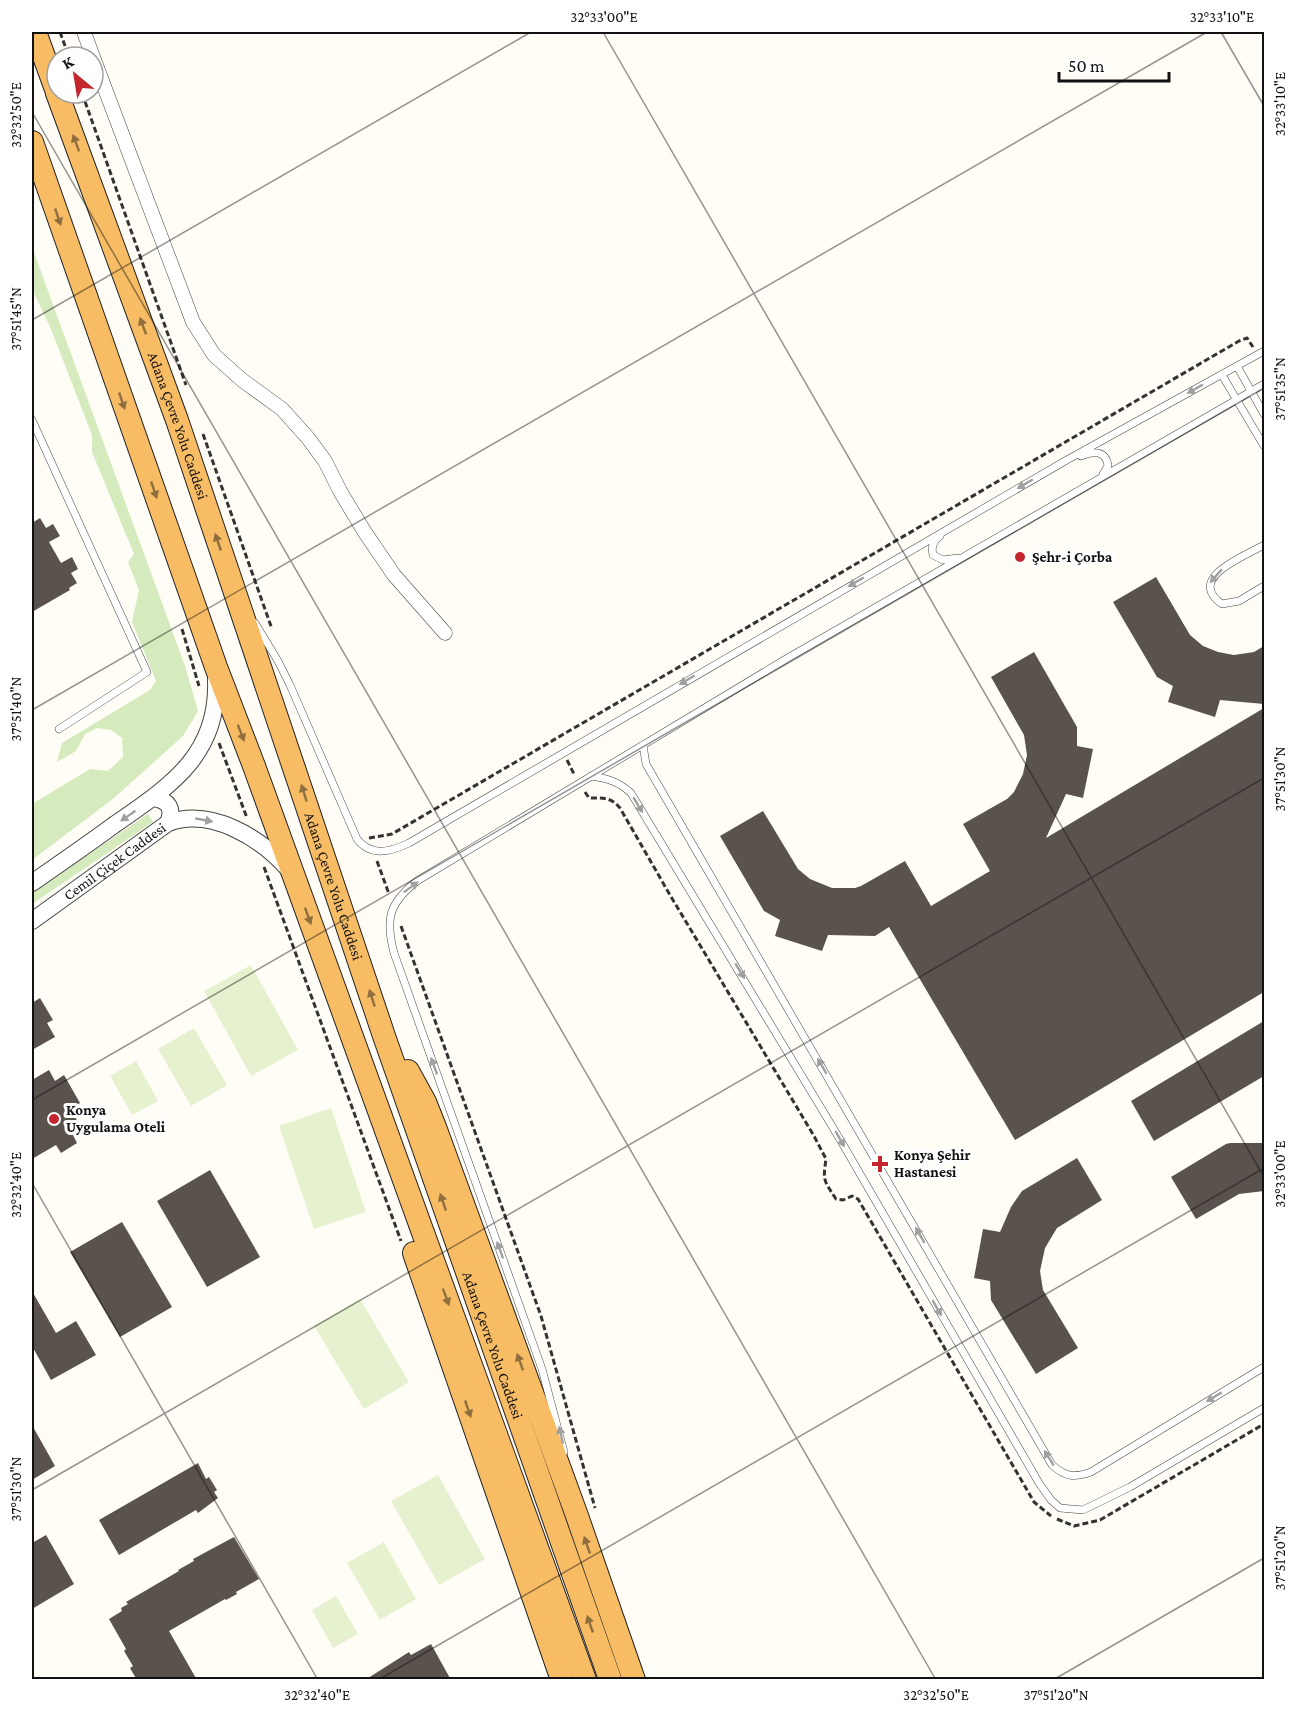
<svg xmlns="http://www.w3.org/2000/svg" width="1296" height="1711" font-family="'Crimson Pro',serif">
  <rect width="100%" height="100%" fill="#fffdf5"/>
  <!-- green -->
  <path fill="#d5ebbd" d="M32,247l153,419 13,45 -15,25 -40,36 -29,26 -82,62v-56l58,-35 18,2 15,-14 -1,-19 -11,-8 -14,-2 -12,6 -9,17 -19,11 5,-19 88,-53 6,-9 -24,-59 7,-32 -11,-28 6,-8 -42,-102v-17l-41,-106 -19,-40z
    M148,814l5,8 -121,82v-11z"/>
  <!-- pitch -->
  <path fill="#e6f2cf" d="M251,965l47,85 -47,26 -47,-85z
    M194,1028l33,57 -36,21 -33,-57z
    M136,1061l22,40 -26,14 -22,-39z
    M331,1108l35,104 -52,17 -35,-103z
    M360,1299l49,83 -45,27 -50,-83z
    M438,1475l47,84 -46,26 -48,-84z
    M384,1542l32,57 -36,21 -33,-57z
    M336,1596l22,38 -25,14 -21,-38z"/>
  <!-- building -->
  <path fill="#5a524d" d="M40,518l6,10 7,-4 7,12 -11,6 12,21 11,-6 6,12 -7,4 6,10 -8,5 1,2 -38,22v-89z
    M1156,577l34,58 13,11 15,6 16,3 20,-3 10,-6v58l-44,-4 -5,17 -47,-15 5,-16 -16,-9 -44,-75z
    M1034,652l43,75v19l16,3 -10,49 -17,-4 -20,44 218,-130v284l-249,148 -126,-213 -14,9 -47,-1 -6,16 -47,-15 5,-16 -16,-9 -44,-75 43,-25 35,58 12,10 22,9h23l6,-2 44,-25 26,45 59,-35 -27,-47 44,-25 7,-7 9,-18 4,-19 -3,-20 -33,-58z
    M40,998l13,22 -6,3 8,14 -23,13v-47z
    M1264,1021v55l-110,65 -23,-40z
    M49,1070l6,11 9,-6 16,28 -10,6 13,21 -10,5 4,8 -16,10 -5,-8 -24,14v-79z
    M1230,1143h34v48l-25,3 -43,25 -25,-42 55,-33z
    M1077,1158l25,42 -45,28 -12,20 -5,23 3,19 35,58 -42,26 -45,-74 -1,-19 -16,-3 9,-49 17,3 11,-25 11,-16z
    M210,1170l50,87 -53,30 -50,-86z
    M122,1222l50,85 -52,30 -50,-85z
    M32,1291l24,42 20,-12 20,34 -45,25 -19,-34z
    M32,1425l23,41 -23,14z
    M198,1463l8,16 3,-2 8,13 -3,2 4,6 -20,15 -2,-3 -77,45 -20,-35z
    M46,1535l28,49 -42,25v-66z
    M234,1537l25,42 -23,13 1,2 -11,6 -1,-1 -56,32 28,49h-60l-7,-12 3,-2 -9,-15 2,-2 -17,-30 13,-8 -1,-3 7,-4 -2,-2 53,-31 -1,-1 16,-9 -1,-2z
    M431,1644l20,36h-86l44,-28 2,3z"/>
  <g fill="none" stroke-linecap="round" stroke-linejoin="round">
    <defs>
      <path id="service" d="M1237,366l27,48
        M1222,375l42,71
        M32,420l115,252 -88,57
        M1081,456c13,-5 25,-6 27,10l-5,8
        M940,536c-7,6 -9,10 -7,19l10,5 15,-2
        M1264,545c-19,11 -79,33 -42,59l17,-3 25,-15
        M255,623l23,38 12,24 67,154c14,18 33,13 52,4l656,-382 199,-110
        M643,745l3,19 406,701c14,12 22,13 39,7l173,-105
        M591,776c16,2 28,6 40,17l210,348 198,342 12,17 9,8 23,2 47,-23 134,-79
        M564,1452l-22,-83 -148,-416c-9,-34 -5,-50 23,-72l369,-222 478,-275"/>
      <path id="minor" d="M84,32l9,25
        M93,57l100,265 21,33 28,25 40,29 26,29 17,23 15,30 24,40 30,44 51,58"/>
      <g id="tertiary">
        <path d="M153,798c16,2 21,11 15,25"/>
        <path d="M32,883c27,-19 55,-38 82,-58 56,-39 105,-70 102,-145"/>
        <path id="s1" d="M32,921l136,-98c43,-16 93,15 121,47"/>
      </g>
      <g id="trunk">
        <path d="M35,32l22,60"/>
        <path id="s2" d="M57,93l120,327 207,616 226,643"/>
        <path d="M32,142l184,525 38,99 331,914"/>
        <path d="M408,1071l17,31 10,25 141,386 58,167"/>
        <path d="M414,1253l148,427"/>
      </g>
    </defs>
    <!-- service casing -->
    <use href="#service" stroke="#444" stroke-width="8"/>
    <!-- minor casing -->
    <use href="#minor" stroke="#444" stroke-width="15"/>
    <!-- tertiary casing -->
    <use href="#tertiary" stroke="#444" stroke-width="18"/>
    <!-- trunk casing -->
    <use href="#trunk" stroke="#222" stroke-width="24"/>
    <!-- path -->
    <path stroke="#333" stroke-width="3" stroke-dasharray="6 3" stroke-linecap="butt" d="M60,32l9,25
      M82,93l104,292
      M203,434l69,195
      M182,629l17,57
      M219,743l28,75
      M567,760l8,16
      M585,792l4,6c14,0 22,-1 31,10l50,87 144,241 12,23c-3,22 -3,20 10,40l7,1 9,-4 6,3 176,303 17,14
      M369,838l23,-4 847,-493 8,-3 6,9
      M377,861l12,33
      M264,867l137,374
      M401,926l140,390 54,192
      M1057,1519l17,7 26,-6 164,-96"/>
    <!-- service -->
    <use href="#service" stroke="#fff" stroke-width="7"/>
    <!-- minor -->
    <use href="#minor" stroke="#fff" stroke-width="14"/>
    <!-- tertiary -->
    <use href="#tertiary" stroke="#fff" stroke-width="16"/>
    <!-- trunk -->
    <use href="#trunk" stroke="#f7bc64" stroke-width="22"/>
  </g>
  <!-- one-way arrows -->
  <defs><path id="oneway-solid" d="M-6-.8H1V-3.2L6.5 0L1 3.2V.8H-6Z" transform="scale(1.5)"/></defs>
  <g fill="#906f3f">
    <use href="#oneway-solid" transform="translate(76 143) rotate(-110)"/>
    <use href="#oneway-solid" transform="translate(58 217) rotate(71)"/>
    <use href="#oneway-solid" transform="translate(143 326) rotate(-110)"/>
    <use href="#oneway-solid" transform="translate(122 401) rotate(71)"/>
    <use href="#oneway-solid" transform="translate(154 490) rotate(71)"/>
    <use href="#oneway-solid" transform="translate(218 542) rotate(-109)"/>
    <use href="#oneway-solid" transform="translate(241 733) rotate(69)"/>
    <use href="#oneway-solid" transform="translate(304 793) rotate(-108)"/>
    <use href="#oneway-solid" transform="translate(308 916) rotate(70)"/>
    <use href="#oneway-solid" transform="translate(372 998) rotate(-108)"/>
    <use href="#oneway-solid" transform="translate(443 1202) rotate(-109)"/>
    <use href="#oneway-solid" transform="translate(446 1297) rotate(70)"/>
    <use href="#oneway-solid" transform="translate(520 1362) rotate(-110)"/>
    <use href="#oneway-solid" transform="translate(468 1409) rotate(71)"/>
    <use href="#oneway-solid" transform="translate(587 1545) rotate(-109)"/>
    <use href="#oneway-solid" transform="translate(590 1624) rotate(-109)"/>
  </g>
  <g fill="#a0a0a0">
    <use href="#oneway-solid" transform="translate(1195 389) rotate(151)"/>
    <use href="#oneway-solid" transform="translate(1025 484) rotate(150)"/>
    <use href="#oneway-solid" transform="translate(1216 576) rotate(131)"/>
    <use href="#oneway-solid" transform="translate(856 582) rotate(150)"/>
    <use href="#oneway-solid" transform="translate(687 680) rotate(150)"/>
    <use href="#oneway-solid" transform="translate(638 805) rotate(59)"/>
    <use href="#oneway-solid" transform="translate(128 816) rotate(145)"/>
    <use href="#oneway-solid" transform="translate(204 820) rotate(10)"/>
    <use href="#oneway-solid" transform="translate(411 887) rotate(-37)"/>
    <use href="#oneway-solid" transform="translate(740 971) rotate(59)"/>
    <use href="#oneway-solid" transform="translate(434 1066) rotate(-110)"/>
    <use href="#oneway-solid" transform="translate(822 1066) rotate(-120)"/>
    <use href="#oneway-solid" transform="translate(840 1139) rotate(60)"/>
    <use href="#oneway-solid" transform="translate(920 1235) rotate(-120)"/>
    <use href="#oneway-solid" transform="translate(500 1250) rotate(-110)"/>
    <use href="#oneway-solid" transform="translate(937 1308) rotate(60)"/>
    <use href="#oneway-solid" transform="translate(1214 1397) rotate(149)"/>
    <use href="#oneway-solid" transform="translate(561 1435) rotate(-103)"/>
    <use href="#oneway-solid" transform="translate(1049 1458) rotate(-122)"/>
  </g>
  <!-- ticks -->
  <path fill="none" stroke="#111" stroke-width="1.5" stroke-opacity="0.45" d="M603,32l661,1145M1221,32l43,74M32,112l904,1568M32,320l499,-288M32,710l1175,-678M32,1100l1232,-712M32,1183l286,497M32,1490l1232,-712M378,1680l886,-512M1053,1680l211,-122"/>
  <!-- markers -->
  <g fill="#c4262e" stroke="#fff" stroke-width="2">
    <circle cx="1020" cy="557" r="6"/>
    <circle cx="54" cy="1119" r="6"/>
    <path d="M877 1155h6v6h6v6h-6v6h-6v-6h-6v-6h6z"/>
  </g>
  <g text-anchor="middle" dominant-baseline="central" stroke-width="6" stroke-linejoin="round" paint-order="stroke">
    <!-- street labels -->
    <g font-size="15" fill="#111" stroke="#fff">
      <text stroke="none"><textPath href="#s2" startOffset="354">Adana Çevre Yolu Caddesi</textPath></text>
      <text stroke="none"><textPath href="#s1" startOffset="102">Cemil Çiçek Caddesi</textPath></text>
      <text stroke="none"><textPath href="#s2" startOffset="840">Adana Çevre Yolu Caddesi</textPath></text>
      <text stroke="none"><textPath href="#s2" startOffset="1326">Adana Çevre Yolu Caddesi</textPath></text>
    </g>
    <!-- poi labels -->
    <g font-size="15" font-weight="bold" fill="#111" stroke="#fff" text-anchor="start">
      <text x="1032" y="557">Şehr-i Çorba</text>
      <text x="66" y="1110">Konya<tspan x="66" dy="17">Uygulama Oteli</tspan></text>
      <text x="894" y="1155">Konya Şehir<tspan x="894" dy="17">Hastanesi</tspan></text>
    </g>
  </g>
  <!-- border -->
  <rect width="1296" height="1711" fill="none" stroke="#ffffff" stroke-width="66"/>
  <!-- north arrow -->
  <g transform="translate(75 75) rotate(330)"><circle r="28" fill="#ffffff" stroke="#a0a0a0" stroke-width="1.5"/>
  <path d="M0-4.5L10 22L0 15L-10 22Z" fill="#c4262e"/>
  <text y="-9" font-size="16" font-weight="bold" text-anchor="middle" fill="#111111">K</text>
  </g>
  <!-- scale -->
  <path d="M1059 72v9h110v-9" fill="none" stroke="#111111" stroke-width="3"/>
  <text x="1068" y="72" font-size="18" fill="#111111" stroke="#ffffff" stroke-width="4.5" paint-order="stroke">50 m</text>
  <rect x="33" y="33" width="1230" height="1645" fill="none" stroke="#111" stroke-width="2"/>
  <g font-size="15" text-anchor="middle" fill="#111">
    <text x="604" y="22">32°33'00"E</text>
    <text x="1222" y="22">32°33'10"E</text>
    <text transform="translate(1280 104) rotate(-90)" y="5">32°33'10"E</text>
    <text transform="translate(16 115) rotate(-90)" y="5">32°32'50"E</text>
    <text transform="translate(16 319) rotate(-90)" y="5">37°51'45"N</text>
    <text transform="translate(1280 389) rotate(-90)" y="5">37°51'35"N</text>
    <text transform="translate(16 709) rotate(-90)" y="5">37°51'40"N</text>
    <text transform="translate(1280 779) rotate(-90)" y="5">37°51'30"N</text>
    <text transform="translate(1280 1174) rotate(-90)" y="5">32°33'00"E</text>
    <text transform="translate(16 1185) rotate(-90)" y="5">32°32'40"E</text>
    <text transform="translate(16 1489) rotate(-90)" y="5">37°51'30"N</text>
    <text transform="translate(1280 1558) rotate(-90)" y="5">37°51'20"N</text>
    <text x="317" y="1700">32°32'40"E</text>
    <text x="936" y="1700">32°32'50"E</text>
    <text x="1056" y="1700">37°51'20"N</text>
  </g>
</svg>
